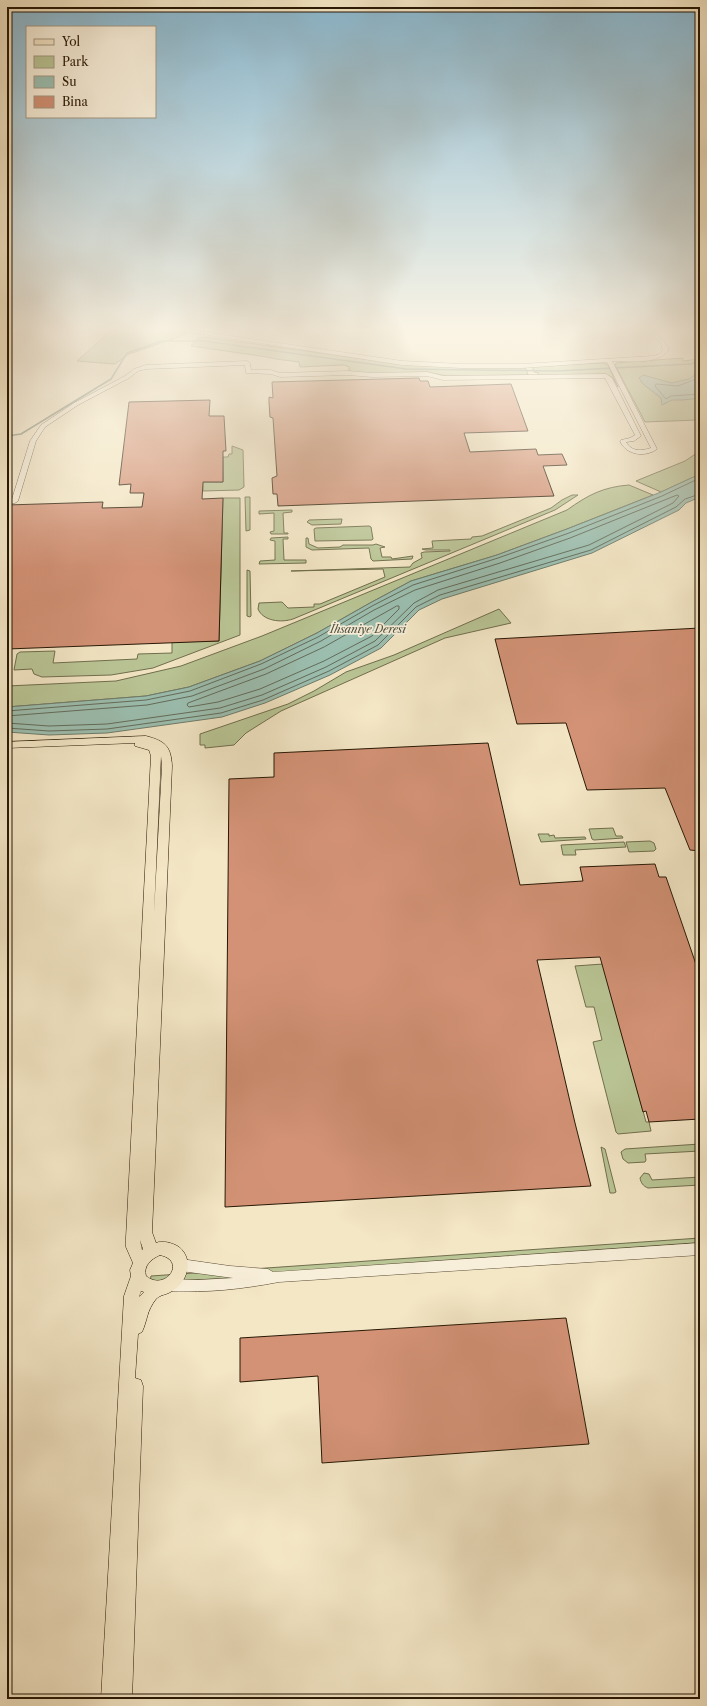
<svg xmlns="http://www.w3.org/2000/svg" width="707" height="1706" font-family="'Libre Caslon Text',serif">
  <rect width="100%" height="100%" fill="#f4e7c6"/>
  <filter id="stains"><feTurbulence type="fractalNoise" baseFrequency=".005" numOctaves="4"/><feColorMatrix values="0 0 0 0 .2 0 0 0 0 .09 0 0 0 0 .02 0 0 0 .5 -.17"/></filter>
  <radialGradient id="worn" r=".72"><stop offset=".6" stop-color="#630" stop-opacity="0"/><stop offset="1" stop-color="#630" stop-opacity=".3"/></radialGradient>
  <!-- green -->
  <path fill="#bac696" stroke="#706e4d" d="M113,329h45l29,5 -58,20 -14,10 -38,-3z
    M205,337l194,27 124,3 3,2 2,6 -81,1 -20,-4 -57,2 -21,-3v-4l-5,-2 -44,2 -1,-5c-11,-2 -22,-2 -32,-5l-76,-11 7,-8z
    M683,358v3l17,-2v65l-3,-4 -52,2 -30,-57 1,-2z
    M604,363l4,2 10,22 -6,-10 -7,-3 -68,1 2,-2 -5,-1 -2,-6z
    M232,446l11,4 1,37 -5,3 -36,1v-8l-3,-1h23v-25h5l1,-3h3z
    M700,451v23l-39,18 -25,-11 49,-20z
    M629,485l24,10 -86,34 -70,26 -86,26 -41,22 -53,30 -57,28 -71,26 -43,9 -139,11v-21l109,-5 65,-15 81,-30 305,-126c21,-15 36,-23 62,-25z
    M572,495h6l-23,15 -262,109c-12,4 -30,2 -35,-10l1,-6 23,-1 6,6 26,-1v-3h6l65,-27 -2,-8 -92,2 119,-4 3,-4 9,-5 -1,-5 3,-1 26,-1v-1h-24l-4,-1 11,-1 -1,-7 39,-2 1,-2 10,-1 69,-28 11,-8z
    M245,497h5v33l-4,1z
    M223,498h17v137l-87,33 -42,7 -69,2 -8,-3 -2,-5 -18,1 3,-16 3,-2 35,-1 -2,12 84,-4 1,-5 34,-1v-11l47,-1z
    M292,510v2l-9,1 1,20h4v1h-17l-1,-2 4,-1v-18l-15,1v-3z
    M342,519l-1,5 -29,1 -5,-3 2,-2z
    M369,526l2,1 2,12 -1,1 -57,1 -1,-12 2,-1z
    M288,537v2h-5l1,21h22v3l-47,1 1,-3 15,-1v-19l-5,-1 1,-2z
    M306,538h2l1,6 9,4 22,-1 3,-2h30l3,-1 9,3 -5,1 2,9h9l1,2 21,-3 -1,3 -39,2 -2,-2 -2,-11 -57,2 -6,-3z
    M247,570l3,1 1,45 -1,1 -3,-1z
    M499,609l12,14 -66,15 -164,73 -35,22 -12,12 -29,3v-3h-5v-11l88,-30 26,-13 32,-19 48,-17z
    M613,828l3,8h6l1,2 -29,2 -2,-1 -3,-10z
    M538,834h11v2l5,-1 1,3 30,-1 1,2 -45,3z
    M650,841l4,2 2,6 -2,2 -25,1 -3,-10z
    M624,842l2,5 -51,3 1,5h-13l-2,-10z
    M603,964l43,158h3l2,9 -33,3 -2,-2 -23,-90 9,-2 -8,-33h-8l-11,-41z
    M700,1144v7l-55,3 1,6 -1,2 -17,1 -5,-4 -2,-7 4,-3z
    M601,1147l4,2 11,43 -2,1h-4z
    M644,1173l5,1 3,6 48,-3v8l-52,3c-5,-2 -7,-5 -8,-10z
    M700,1238v12l-421,26 -129,6 1,-6z"/>
  <!-- water -->
  <path fill="#9cc0b2" stroke="#6d7c6c" d="M696,374l4,2v22l-17,2h-11l-10,5 -1,-7 -18,-14 -4,-6 4,-3 29,8 17,-4z
    M700,474v23l-14,6 -7,7 -87,43 -150,46 -23,11 -38,38 -51,27 -65,28 -43,14 -115,16 -58,2 -42,-3v-25l139,-11 43,-9 71,-26 57,-28 53,-30 41,-22 86,-26 70,-26 94,-37z"/>
  <g fill="none" stroke-linecap="round" stroke-linejoin="round">
    <!-- shore -->
    <path stroke="#626c5b" stroke-width="1" d="M700,379h-4l-18,7 -22,-2 -1,2 11,13 5,-3 29,-2
      M397,606h2v3l-27,27 -48,25 -64,28 -42,13 -29,5 -2,-2 1,-2 78,-29 58,-27z
      M7,711l139,-11 44,-9 71,-27 57,-27 54,-31 41,-21 85,-27 71,-25 93,-37 38,-18
      M7,716l140,-11 45,-9 72,-27 57,-28 53,-31 41,-20 85,-27 70,-25 107,-43 2,1 -6,7 -84,42 -151,45 -24,13 -39,38 -49,26 -64,28 -42,13 -113,16 -58,2 -42,-3
      M7,728l42,3 58,-2 114,-16 42,-13 66,-29 49,-26 38,-38 24,-12 151,-45 85,-43 9,-8 15,-5"/>
    <!-- stream -->
    <path stroke="#6d7c6c" stroke-width="1.5" d="M7,436l14,-2 90,-55 16,-26 34,-12h43l202,28 151,2 133,-7 10,-3"/>
  </g>
  <!-- building -->
  <path fill="#d39276" stroke="#271704" d="M419,378l1,3h8l2,6 81,-3 17,47 -64,2 6,19 66,-3 2,6 24,-1 5,11 -24,1 11,30 -276,10 -1,-12h-4l-1,-16 5,-2 -4,-58 -3,-1 -1,-15v-5l4,1 -1,-16z
    M210,400l-1,16h15l2,35h-3v31h-20l-1,17 21,-1 -4,143 -212,8v-144l96,-3 -1,6 40,-1 2,-14h-14l1,-9 -12,1 10,-83z
    M700,628v223l-10,-1 -25,-62 -78,2 -21,-67 -49,1 -22,-85z
    M488,743l32,142 63,-4 -3,-14 75,-3 4,13h7l34,99v143l-51,3 -3,-11 -3,1 -43,-155 -63,3 38,163 16,63 -366,21 4,-428 45,-2v-24z
    M566,1318l23,126 -267,19 -4,-87 -78,6v-44z"/>
  <g fill="none" stroke-linecap="round" stroke-linejoin="round">
    <defs>
      <path id="minor" d="M169,329h14l219,32 60,3h60l131,-8 7,-2 3,-4 -2,-6 -15,-15h5l14,13 4,8c-12,15 -39,11 -57,11l45,88c-12,9 -31,6 -37,-8l1,-1 9,-2 5,-3 -30,-57 -162,2 -16,-4 -55,1 -24,-2 -68,2 -9,-3 -25,-1 -1,-8 -99,4 -8,2 -9,7 -51,27 -33,22 -9,14 -18,60 -3,2h-8v-4h5l18,-58 11,-16 33,-22 51,-27 9,-7 12,-4 101,-4 3,2 1,7h20l9,3 68,-2 24,2 55,-1 16,4 163,-2 6,4 29,58 -7,5 -8,1c6,10 15,9 25,6l-44,-86 -85,6h-60l-60,-3z
        M700,1243v12l-421,27c-36,7 -72,11 -109,9l-4,-2 -2,-4 2,-4 4,-2 28,1 35,-2 -52,-7 -4,-2 -2,-4 2,-4 4,-2 49,7 38,3 5,3z"/>
      <path id="major" d="M146,736c19,5 25,10 26,30l-20,466 4,11c6,-3 17,0 23,4 15,12 9,35 -7,44 -5,4 -11,3 -16,8 -10,13 -8,20 -14,33l-4,2 -3,44 6,2 2,6 -11,313h-31l23,-403 7,-20 -1,-6 3,-7 -7,-16v-9l25,-482 -2,-6 -14,-4v-3l-128,5v-6zM161,756l1,10 -8,147zM140,1240l3,9 -1,1zM160,1255c28,6 5,37 -14,21 -3,-10 5,-17 14,-21zM141,1291l3,1 -5,5z"/>
    </defs>
    <!-- minor casing -->
    <use href="#minor" stroke="#5a4b34" stroke-width="1"/>
    <!-- major casing -->
    <use href="#major" stroke="#271704" stroke-width="1"/>
    <!-- minor -->
    <use href="#minor" fill="#f8efda" fill-rule="evenodd"/>
    <!-- major -->
    <use href="#major" fill="#f4e7c6" fill-rule="evenodd"/>
  </g>
  <!-- sky -->
  <linearGradient id="sky" x2="0" y2="1"><stop stop-color="#89b9d2"/><stop offset="0.58" stop-color="#faf4e5"/><stop offset="1" stop-color="#faf4e5" stop-opacity="0"/></linearGradient>
  <rect width="707" height="568" fill="url(#sky)"/>
  <g text-anchor="middle" dominant-baseline="central" stroke-width="3.5" stroke-linejoin="round" paint-order="stroke">
    <!-- water labels -->
    <g font-size="11" font-style="italic" fill="#505241" stroke="#f8efda">
      <text x="368" y="629">İhsaniye Deresi</text>
    </g>
  </g>
  <!-- margin -->
  <rect width="707" height="1706" fill="none" stroke="#f4e7c6" stroke-width="24"/>
  <rect x="8" y="8" width="691" height="1690" fill="none" stroke="#271704" stroke-width="2"/>
  <rect x="12" y="12" width="683" height="1682" fill="none" stroke="#271704"/>
  <!-- legend -->
  <rect x="26" y="26" width="130" height="92" fill="#f8efda" stroke="#a49984"/>
  <rect x="34" y="39" width="20" height="6" fill="#f4e7c6" stroke="#a49984"/>
  <text x="62" y="46" font-size="12" fill="#271704">Yol</text>
  <rect x="34" y="56" width="20" height="12" fill="#bac696" stroke="#a49984"/>
  <text x="62" y="66" font-size="12" fill="#271704">Park</text>
  <rect x="34" y="76" width="20" height="12" fill="#9cc0b2" stroke="#a49984"/>
  <text x="62" y="86" font-size="12" fill="#271704">Su</text>
  <rect x="34" y="96" width="20" height="12" fill="#d39276" stroke="#a49984"/>
  <text x="62" y="106" font-size="12" fill="#271704">Bina</text>
  <rect width="100%" height="100%" filter="url(#stains)"/>
  <rect width="100%" height="100%" fill="url(#worn)"/>
</svg>
